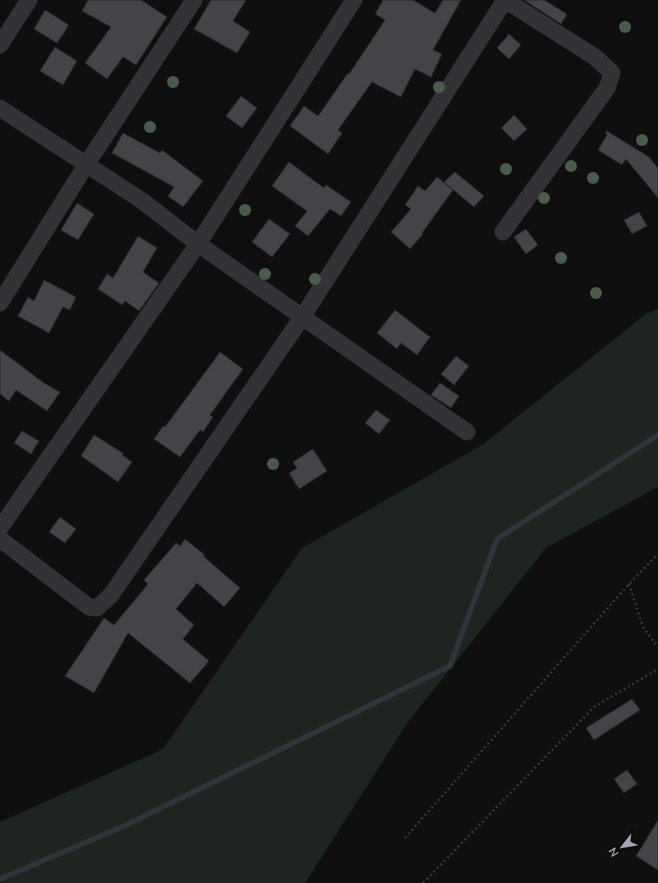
<svg xmlns="http://www.w3.org/2000/svg" width="658" height="883" font-family="Mulish,sans-serif">
  <rect width="100%" height="100%" fill="#0f0f10"/>
  <!-- green -->
  <path fill="#1e241f" d="M658,309v178l-112,61 -138,174 -103,161h-305v-61l163,-73 139,-201 180,-103 165,-132z"/>
  <g fill="none" stroke-linecap="round" stroke-linejoin="round">
    <!-- stream -->
    <path stroke="#2e353b" stroke-width="5.5" d="M0,879l122,-52 328,-161 47,-127 161,-104"/>
  </g>
  <!-- building -->
  <path fill="#434448" stroke="#29292c" d="M88,0h53l26,17 -31,48 -13,-8 -16,22 -22,-16 26,-36 -29,-16z
    M211,0h35l-13,21 17,11 -13,21 -43,-24z
    M383,0h30l22,13 8,-13h18l-28,50 9,4 -11,23 -16,-8 -14,28 -29,-15 -34,48 4,3 -14,21 -38,-28 14,-20 14,10 30,-43 1,1 36,-54 -10,-6z
    M524,0h20l23,14 -6,10z
    M45,10l24,15 -12,18 -23,-14z
    M509,34l12,11 -12,14 -12,-11z
    M55,47l22,14 -14,24 -23,-14z
    M241,96l16,12 -15,20 -16,-12z
    M514,115l13,14 -13,12 -13,-13z
    M607,131l42,26 9,11v30l-32,-39 -4,6 -24,-15 9,-15 -2,-3z
    M123,133l37,20 2,-3 41,31 -20,26 -15,-11 6,-9 -62,-34z
    M289,162l35,26 2,-3 25,17 -10,14 -11,-7 -22,27 -13,-10 12,-15 -35,-25z
    M455,172l29,24 -10,11 -30,-25z
    M437,177l16,13 -31,43 1,1 -13,15 -19,-17 20,-23 -6,-4 13,-19 7,5z
    M77,203l17,11 -16,26 -17,-10z
    M639,212l8,14 -15,8 -8,-14z
    M269,219l21,15 -18,23 -20,-15z
    M526,229l12,16 -12,9 -12,-17z
    M138,236l19,12 -14,24 16,11 -20,28 -14,-10 -3,4 -24,-16 9,-15 6,4z
    M44,280l32,17 -6,13 -7,-3 -14,26 -31,-17 10,-19 6,4z
    M395,310l35,27 -13,18 -16,-12 -4,6 -20,-16z
    M0,350l44,33 16,9 -13,19 -31,-21 -7,11 -9,-7z
    M220,352l23,17 -33,46 3,2 -10,15 -3,-2 -20,27 -26,-18 9,-13 2,1z
    M456,356l13,10 -15,19 -13,-11z
    M440,383l19,13 -8,12 -20,-13z
    M376,410l14,10 -11,14 -14,-11z
    M22,431l17,10 -8,13 -17,-11z
    M94,435l29,18 -1,2 10,7 -14,20 -37,-26z
    M313,449l14,22 -28,18 -10,-16 8,-5 -4,-6z
    M60,517l16,12 -11,14 -16,-11z
    M185,539l20,16 -2,1 37,32 -16,19 -27,-24 -21,26 18,16 -11,14 26,22 -19,22 -62,-50 -34,60 -29,-17 39,-58 10,7 34,-41 -4,-4 32,-37 4,3z
    M632,699l8,11 -46,30 -8,-12z
    M627,770l10,14 -13,9 -10,-14z
    M658,820v50l-22,-14z"/>
  <g fill="none" stroke-linecap="round" stroke-linejoin="round">
    <!-- path -->
    <path stroke="#37383c" stroke-width="2.5" stroke-dasharray="2 3" stroke-linecap="butt" d="M629,584l14,43 15,20
      M405,838l224,-254 29,-30
      M423,883l171,-176 64,-38"/>
    <!-- minor -->
    <path stroke="#333337" stroke-width="17" d="M0,45l29,-45
      M0,108l141,92 57,44 269,188
      M503,232l104,-144 5,-15 -17,-16 -90,-57
      M0,303l86,-138 108,-165
      M0,528l198,-284 156,-244
      M0,539l89,68 8,1 14,-13 192,-279 202,-316"/>
  </g>
  <!-- trees -->
  <g fill="#4a5b4c">
    <circle cx="625" cy="27" r="6"/>
    <circle cx="173" cy="82" r="6"/>
    <circle cx="439" cy="87" r="6"/>
    <circle cx="150" cy="127" r="6"/>
    <circle cx="642" cy="140" r="6"/>
    <circle cx="571" cy="166" r="6"/>
    <circle cx="506" cy="169" r="6"/>
    <circle cx="593" cy="178" r="6"/>
    <circle cx="544" cy="198" r="6"/>
    <circle cx="245" cy="210" r="6"/>
    <circle cx="561" cy="258" r="6"/>
    <circle cx="265" cy="274" r="6"/>
    <circle cx="315" cy="279" r="6"/>
    <circle cx="596" cy="293" r="6"/>
    <circle cx="273" cy="464" r="6"/>
  </g>
  <!-- north arrow -->
  <g transform="translate(622 847) rotate(239)" stroke="#0a0a0b" stroke-width="3" paint-order="stroke">
  <path d="M0-3L7 15L0 10L-7 15Z" fill="#a2a5b0"/>
  <text y="-6" font-size="11" font-weight="bold" text-anchor="middle" fill="#a2a5b0">N</text>
  </g>
</svg>
